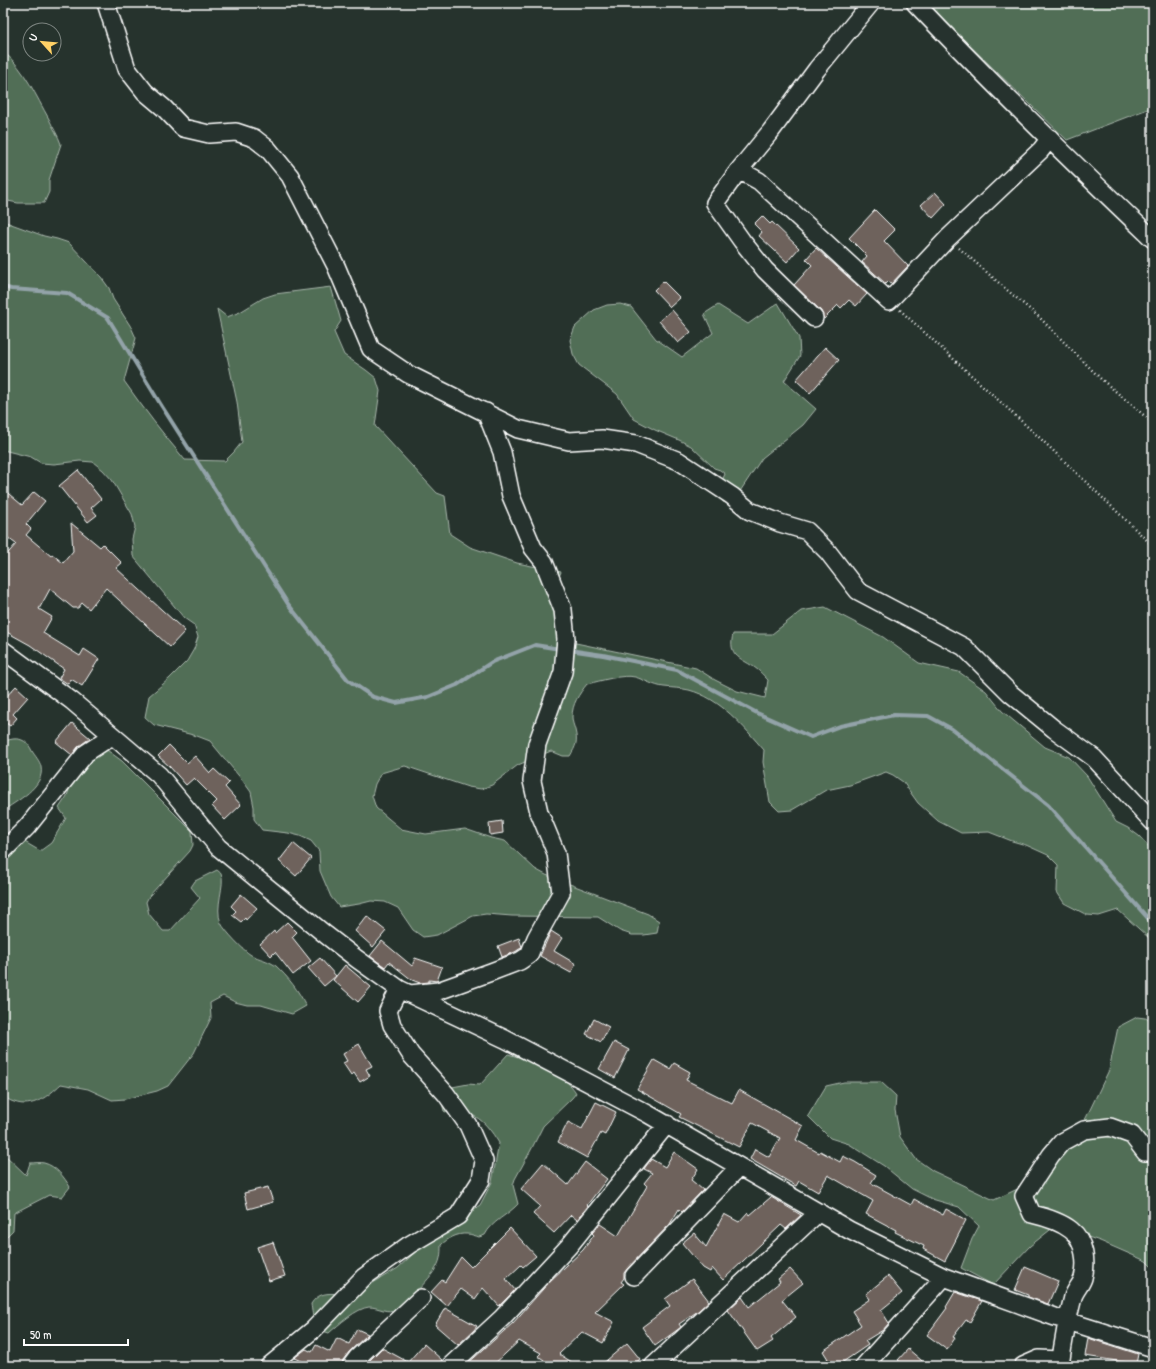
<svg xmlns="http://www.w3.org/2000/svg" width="1156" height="1369" font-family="'Patrick Hand',sans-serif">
  <rect width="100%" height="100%" fill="#26332d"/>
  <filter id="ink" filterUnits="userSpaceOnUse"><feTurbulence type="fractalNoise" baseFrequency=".025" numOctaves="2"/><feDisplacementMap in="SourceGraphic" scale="8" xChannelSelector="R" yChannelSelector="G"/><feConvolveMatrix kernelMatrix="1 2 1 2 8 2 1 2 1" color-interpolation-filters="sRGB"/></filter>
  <g filter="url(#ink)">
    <!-- green -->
    <path fill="#516e57" stroke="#a8b6ab" d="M926,3h227v104l-86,33z
      M5,53c20,17 31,43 44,66 4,9 9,16 12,25l-12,36v12l-5,11h-26l-15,-3v-145z
      M3,221l41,15 13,3 12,4 32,34 8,11 4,11 18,28 5,11 -12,43c19,27 39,53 61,79l40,1 9,-9 8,-10 -5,-40 -20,-93 10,8 13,-5 23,-14 12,-4 56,-7 10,34 -7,11 10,23 22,15 10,8 4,13 -5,35 62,67 8,3 5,38 20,13 47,16 44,9 -11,24 9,31 12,15 125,26 19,12 22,11 28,7 3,-18c-4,-4 -8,-9 -14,-13 -15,-10 -26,-11 -21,-33h39l29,-23 24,-4 58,30 36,26 40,9 27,19 16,20 43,36 24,10 18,19 29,46 12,6 11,8 14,15v92l-4,-5 -31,-28 -19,6 -12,-1 -23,-12 -7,-11 1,-27 -10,-10 -22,-10 -14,-4 -23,-9 -28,1 -23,-12 -20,-18 -15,-21 -10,-7 -7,-3 -36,13 -24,5 -34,20 -13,1 -9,-9 -7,-40 1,-12c-20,-23 -44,-52 -75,-60 -9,-2 -16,-2 -25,-3 -10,-1 -19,-7 -29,-10 -12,-3 -35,4 -48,7 -8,10 -15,20 -15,33 0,5 2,9 3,13 3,12 1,16 -5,26h-7l-12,-5 -33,14 -26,20 -11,4 -13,-2 -63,-21 -24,7 -6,11 -3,12 4,12 25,21 25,5 39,-5 26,9 14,3 30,28 11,6 102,39 11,7 -2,12 -13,2h-12l-12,-4 -22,-14 -86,-1 -26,-2 -13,2 -36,19 -14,2 -10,-7 -15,-22 -13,-6 -14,-1 -12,3 -20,3 -8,-10 -11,-26 -1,-20 -8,-10 -11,-5 -12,-3 -26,-3 -8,-11v-12l-3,-15 -8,-11 -33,-40 -13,-5 -43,-11 -9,-8 4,-21 20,-17 18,-18 7,-12 4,-12 -4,-12 -10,-7 -51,-62 -1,-17 3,-12 -3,-13 -20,-34 -9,-10 -10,-8 -13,-1 -26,3 -13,-1 -10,-6 -28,-7z
      M778,303l21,35 1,18 -16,25 32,28 -13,16 -41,33 -31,47 -8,-3 -6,-11 8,-17 -5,-4 -6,-2 -23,-22 -12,-6 -24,-10 -21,-11 -17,-25 -38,-29 -6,-11 -3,-14 5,-13 19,-17 13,-5 13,-1 11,3 25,32 26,18 31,-24 -9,-19 14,-9 30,19z
      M13,739c9,-1 15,3 19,12 3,5 8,10 9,16 4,20 -25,34 -38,44v-70z
      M100,745l22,16 70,70 1,14 -3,6 -41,45 -3,6 3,12 14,17h7l30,-33 -9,-11 4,-6 22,-11c1,1 3,2 4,4 5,10 -7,33 0,49 3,7 23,28 30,32 8,4 17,5 25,11 12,11 23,25 30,40l-14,8 -31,-9h-14l-12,-3 -12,-6 -13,7 1,15 -17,35 -26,33 -11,5 -32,8 -13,1 -24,-11 -27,-5c-13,12 -28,25 -47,18 -4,-1 -8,-4 -11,-6v-251l20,-4 17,10 11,-8 15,-25 -7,-10 8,-12 2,-6 1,-13z
      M1137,1017l16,2v249l-7,-7 -46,-20 -45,-15 -25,20 -37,39 -32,-17 11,-29 7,-13 -20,-19 -27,-8 -20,-10 -28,-23 -35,-22 -19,-6 -22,-22 18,-30 18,-4h37l15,14 -1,14 5,27 16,22 17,12 61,29 32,-15 60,-67 23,-48 9,-43z
      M508,1054c9,3 19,5 28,8 11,5 35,20 40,31l-4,5 -29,28 -12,24 -16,29 -2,6 5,19c-10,11 -26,17 -33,31l-6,2c-3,-1 -8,-3 -12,-3 -10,-1 -20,5 -26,11 0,4 0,9 -1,13 -3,17 -30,39 -43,51 -11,5 -17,-2 -28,-2 -12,1 -31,18 -40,26 -16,-4 -16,-16 -18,-29 12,-19 31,-5 47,-12l40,-24 41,-38 13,-5 28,-20 12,-23 7,-39c-7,-11 -16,-25 -30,-29 -10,-2 -14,4 -25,-3l-3,-12 6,-11 21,-4 12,1z
      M3,1153l23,22 4,-12c4,0 10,-1 14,0 12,3 20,14 26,24l-8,10 -13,-2 -35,18 -1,17 -10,10z"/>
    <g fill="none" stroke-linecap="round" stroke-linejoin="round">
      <!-- stream -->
      <path stroke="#93a3a9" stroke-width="4" d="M3,287l8,2 56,4 41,25 53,87 127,199 60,76 25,17 23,6 32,-6 29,-12 35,-23 43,-17 25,4
        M569,650l34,5 74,15 80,43 54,24 29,-11 54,-11 34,1 24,13 96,76 105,119"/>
    </g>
    <!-- building -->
    <path fill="#6e625b" stroke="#fff" d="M935,192l11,12 -13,14 -12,-13z
      M875,210l20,20 -11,11 24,25 -17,18 -2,-3 -3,3 -24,-22 5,-6 -18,-18z
      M762,216l8,8 2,-2 27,26 -12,14 -28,-26 3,-4 -8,-8z
      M816,248l51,46 -11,12 -7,-6 -8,8 -3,-3 -14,14 -3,-8 -27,-26 18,-20 -6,-6z
      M663,281l17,17 -10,9 -16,-17z
      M672,310l19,22 -13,11 -19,-22z
      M825,347l14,13 -29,33 -14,-13z
      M78,470l23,29 -10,9 6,7 -9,7 -29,-36z
      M3,489l19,16 12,-13 11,9 -19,23 5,5 -5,6 25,21 1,-2 11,9 10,-12 -2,-28 29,24 3,-3 19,19 -6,5 69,63 -15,16 -64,-59 -17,21 -7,-6 -4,5h-5l-23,-19 -11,20 13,8 -9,16 37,23 4,-7 15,10 -17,27 -11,-7 -3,5 -9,-6 5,-9 -34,-24 -27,-15v-71l13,-15 -13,-10z
      M16,686l12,11 -15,17 4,4 -7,8 -4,-3 -3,3v-26z
      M72,723l18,15 -12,9 -6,8 -16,-13z
      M169,745l18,18 8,-7 15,17 4,-4 15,14 -4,4 16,18 -16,15 -13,-14 5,-5 -23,-23 -8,7 -16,-18 -12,-11z
      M502,821l1,12 -13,2 -1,-12z
      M293,843l18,15 -15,18 -17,-15z
      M241,894l16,14 -11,12 -1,-2 -4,4 -9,-7 4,-4 -5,-5z
      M367,916l19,15 -13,16 -18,-16z
      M287,922l10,10 -5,5 19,24 -18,14 -18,-23 -4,4 -11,-12 14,-13 1,2z
      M551,931l11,7 -8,13 22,13 -5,9 -31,-17z
      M519,938l3,9 -1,1 -6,4 -13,5 -4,-11z
      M382,941l30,25 3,-8 27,9 -5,14 -8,-1v2l-9,1 -8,-3 -23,-18 -4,5 -15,-11z
      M320,958l16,18 -12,10 -16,-18z
      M345,965l26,22 -13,15 -25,-22z
      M594,1019l15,8 -8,15 -15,-8z
      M614,1042l15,8 -14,28 -16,-9z
      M359,1044l13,22 -6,3 4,7 -10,6 -6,-9 -3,2 -8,-12 4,-2 -4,-7z
      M654,1060l16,9 4,-6 16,9 -4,8 46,23 7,-13 64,36 -7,14 23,13 1,-2 20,11 3,-6 12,6 21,13 -5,8 40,22 3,-6 29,16 3,-6 20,11 -21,41 -22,-12 1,-3 -29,-14 1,-2 -30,-16 7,-13 -45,-26 -10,17 -19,-11 -3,5 -46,-27 5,-10 14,8 11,-19 -28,-15 -13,24 -60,-30 2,-3 -44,-25z
      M596,1102l20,10 -11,23 -4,-2 -14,25 -29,-16 10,-20 14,7z
      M674,1152l24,17 -7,11 12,10 -21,22 -3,-3 -9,15 -43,45 -3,4v5l-3,4 3,2 -29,28 19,10 -11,21 -21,-11 -23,22 19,12h-38l4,-6 -6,-4 3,-3 -22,-12 -27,25h-27l48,-43 37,-42 33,-31 11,-15 -2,-2 8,-9 18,12 29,-50 -3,-3 8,-10 -8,-4 2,-3 5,-7 14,8z
      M585,1162l22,17 -20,26 1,1 -11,14 -6,-5 -17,18 -21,-19 7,-8 -19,-17 22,-26 25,22z
      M268,1187l5,15 -25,7 -4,-16z
      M771,1197l30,18 -15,14 -5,-4 -58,55 -11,-12 -2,4 -7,-4 -21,-25 12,-10 12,14 18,-33 15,8 9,-10 2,3z
      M510,1228l26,28 -13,11 -2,-2 -15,14 9,11 -16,16 -16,-18 -8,11 -14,-10 -14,17 -16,-14 11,-12 3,2 16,-25 10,10z
      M273,1242l12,34 -16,5 -12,-34z
      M1025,1267l33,14 -10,23 -20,-7v-2l-13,-5z
      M790,1269l13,14 -21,17 14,17 -25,21 2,3 -16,10 -29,-41 14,-13 7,10 31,-25 -2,-3z
      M888,1276l14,17 -21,17 8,13 -6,7 -18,11 3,4 -31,21h-19l10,-7 -5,-8 38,-26 -9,-14 18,-12 -4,-5z
      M692,1279l17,22 -11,10 -19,13 2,3 -1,1 -25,18 -13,-19 28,-21 -5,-7z
      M955,1292l27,9 -12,21 -4,-2 -13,17 2,1 -8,12 -20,-15 20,-27 -1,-1z
      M445,1308l32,18 -3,4 -16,15 -23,-20z
      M357,1329l11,5 -19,18 -6,8 -2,6h-43l3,-5 -7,-3 12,-9 6,3 4,-7 14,7 7,-14 12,6z
      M1088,1338l50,16 -2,10 -51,-8z
      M627,1343l13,16 -8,7h-32z
      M424,1344l18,16 -2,6h-76l18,-18 26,14z
      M908,1349l20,17h-23l-7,-6z"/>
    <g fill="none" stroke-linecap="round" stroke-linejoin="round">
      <defs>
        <path id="minor" d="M106,3l21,66 18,23 19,16 19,20 26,6 27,-2 18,6 14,11 22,27 46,90 35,83 37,25 110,55 51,12 33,-2 34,5 43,17 53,35 18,15 30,12 27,8 21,21 30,39 106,56 46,46 44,36 40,29 59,64
          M915,3c77,81 157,159 238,236
          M739,170l20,11 130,120 59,-63 93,-88 9,-12
          M814,318l-49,-48 -23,-29 -27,-38 24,-33 32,-39 46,-62 54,-66
          M3,650l69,51 87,74 59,72 108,88 31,24 42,30 106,50 143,75 201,116 95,47 -80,89
          M3,851l24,-24 59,-74 26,-17
          M410,994l28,-3 53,-19 29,-11 9,-6 7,-17 25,-45 -5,-40 -17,-41 -7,-31 5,-37 26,-72 3,-33 -3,-29 -19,-48 -11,-14 -22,-52 -9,-44 -16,-40
          M634,1276l105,-109
          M944,1277l111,40 98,31
          M269,1366l45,-37 50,-52 45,-32 49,-29 23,-36 3,-19 -16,-36 -22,-31 -35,-39 -19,-30 -4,-14 11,-22
          M351,1366l6,-8 64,-60
          M450,1366l52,-48 67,-72 98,-122
          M653,1366l166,-154
          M1023,1366l16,-7 21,1
          M1060,1366c3,-23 7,-46 13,-69 2,-7 8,-12 10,-19 4,-15 2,-37 -12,-48 -10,-8 -26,-13 -39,-16l-8,-18 27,-41 11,-13 22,-12 26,-3 22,8 13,17h8"/>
      </defs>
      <!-- minor casing -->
      <use href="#minor" stroke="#fff" stroke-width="20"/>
      <!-- path -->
      <path stroke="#fff" stroke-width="2.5" stroke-dasharray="1 3" stroke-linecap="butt" d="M959,248l48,42 32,27 62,62 52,44
        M900,310l142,130 111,106"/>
      <!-- minor -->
      <use href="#minor" stroke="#26332d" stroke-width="17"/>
    </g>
  </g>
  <!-- margin -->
  <rect width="1156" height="1369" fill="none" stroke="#26332d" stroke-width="16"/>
  <rect x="8" y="8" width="1140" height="1353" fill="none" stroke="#fff" stroke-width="1.5" filter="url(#ink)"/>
  <!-- north arrow -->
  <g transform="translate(42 42) rotate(297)"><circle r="19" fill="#26332d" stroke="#7d8581"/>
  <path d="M0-3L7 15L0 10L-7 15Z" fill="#ffd166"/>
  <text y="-6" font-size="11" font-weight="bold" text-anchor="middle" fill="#ffffff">U</text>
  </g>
  <!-- scale -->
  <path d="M24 1339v6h104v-6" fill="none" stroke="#ffffff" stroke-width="2"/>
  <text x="30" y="1339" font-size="12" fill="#ffffff" stroke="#26332d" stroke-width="3" paint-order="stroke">50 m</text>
</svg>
